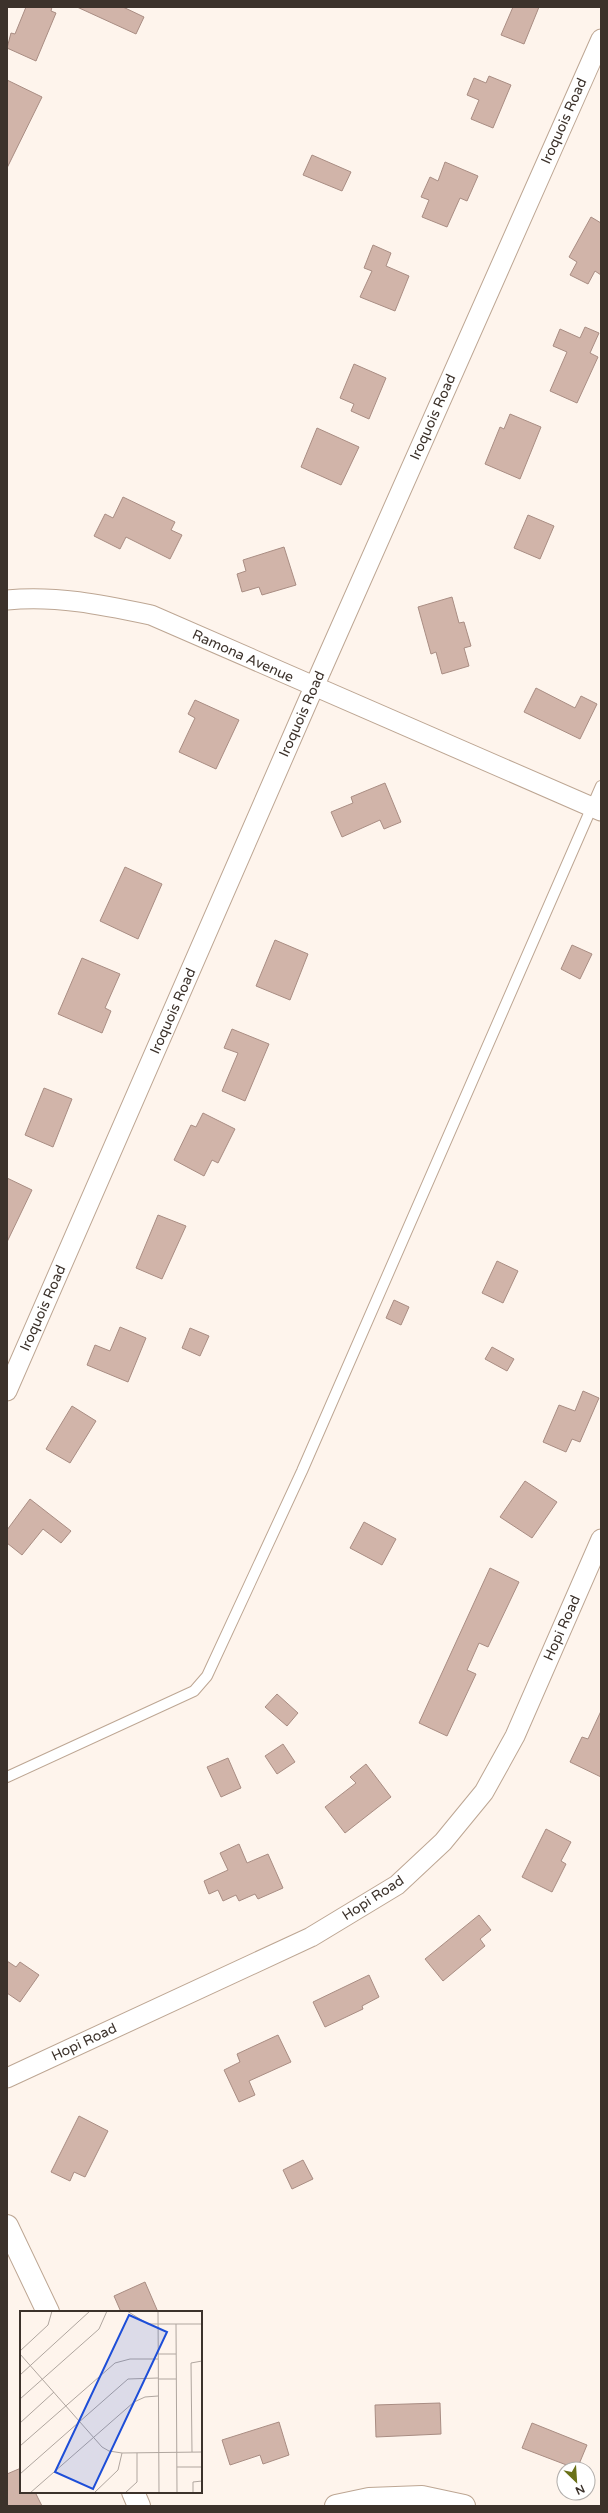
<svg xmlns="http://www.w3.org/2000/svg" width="608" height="2513" font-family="'Varela Round',sans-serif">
  <rect width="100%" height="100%" fill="#fef4ec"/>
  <!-- building -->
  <path fill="#d1b4a9" stroke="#a98d83" d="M26,7h26l-1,4 5,2 -20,48 -29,-13 4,-15 4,1z
    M77,7h46l21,10 -8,17z
    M513,7h26l-15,37 -23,-9z
    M489,76l22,9 -18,43 -22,-9 8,-19 -12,-5 7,-17 12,5z
    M7,80l35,17 -35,71z
    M312,155l39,17 -9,19 -39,-16z
    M445,162l33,14 -11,25 -7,-3 -13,29 -25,-10 7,-17 -8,-3 9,-20 8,4z
    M591,217l10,6v52l-6,-4 -7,13 -18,-9 7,-13 -8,-5z
    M373,245l18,8 -5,13 23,10 -14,35 -35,-14 12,-26 -8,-3z
    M585,327l14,6 -9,20 8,4 -21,46 -27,-12 17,-39 -14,-6 7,-17 20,9z
    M354,364l32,14 -17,41 -18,-8 3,-7 -14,-6z
    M510,414l31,13 -21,52 -35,-15 15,-37 4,2z
    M317,428l42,19 -18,38 -40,-18z
    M123,497l52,25 -4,8 11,5 -12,24 -44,-22 -6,12 -26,-13 11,-22 8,4z
    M528,515l26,11 -14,33 -26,-11z
    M284,547l12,38 -34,10 -3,-8 -17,5 -5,-18 9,-3 -3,-11z
    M452,597l7,26 5,-1 7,24 -7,2 5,18 -27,8 -6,-22 -5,2 -13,-47z
    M536,688l39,20 6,-12 16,8 -17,35 -56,-27z
    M195,700l44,20 -23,49 -37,-17 16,-34 -7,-4z
    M385,783l16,39 -17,7 -4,-9 -38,17 -11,-25 22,-9 -2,-6z
    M125,867l37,17 -24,55 -38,-18z
    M275,940l33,14 -18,46 -34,-14z
    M572,945l20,9 -12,25 -19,-10z
    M82,958l38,16 -15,34 6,3 -9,22 -44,-19z
    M232,1029l37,15 -24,57 -23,-10 16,-38 -14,-5z
    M44,1088l28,11 -19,48 -28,-12z
    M203,1113l32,16 -17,34 -6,-3 -8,16 -30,-16 17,-35 5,2z
    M7,1178l25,12 -25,52z
    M158,1215l28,11 -24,53 -26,-11z
    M497,1261l21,10 -15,32 -21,-10z
    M394,1300l15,7 -8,18 -15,-7z
    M120,1327l26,11 -18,44 -41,-17 8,-20 15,6z
    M190,1328l19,8 -9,20 -18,-8z
    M492,1347l22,12 -7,12 -22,-12z
    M583,1391l16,7 -19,44 -8,-3 -6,13 -23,-10 16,-37 16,6z
    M72,1406l24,15 -26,42 -24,-14z
    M525,1481l32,21 -25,36 -32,-21z
    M30,1499l41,32 -10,12 -18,-14 -21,26 -15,-12v-13z
    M364,1522l32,17 -14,26 -32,-17z
    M490,1568l29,14 -31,65 -9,-4 -12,27 9,4 -29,62 -28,-13z
    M277,1694l21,19 -11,13 -22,-19z
    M601,1711v66l-31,-15 12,-25 6,2z
    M283,1744l12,18 -18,12 -12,-18z
    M228,1758l13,30 -20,9 -14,-30z
    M366,1764l25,33 -46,36 -20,-26 31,-24 -6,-6z
    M546,1829l25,13 -10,19 5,3 -14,28 -30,-15z
    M239,1844l8,19 21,-9 15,34 -25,11 -3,-5 -16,7 -3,-6 -13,6 -5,-11 -9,4 -5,-13 24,-11 -8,-17z
    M479,1915l12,15 -11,9 5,7 -42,35 -18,-22z
    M7,1961l9,6 4,-5 19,13 -19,27 -13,-9z
    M369,1975l10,22 -17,9 1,3 -38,18 -12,-25z
    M278,2035l13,27 -42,19 6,14 -16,7 -15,-32 16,-8 -3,-8z
    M79,2116l29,15 -23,46 -11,-5 -4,9 -19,-9z
    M303,2160l10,19 -21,10 -9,-19z
    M145,2282l13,30h-37l-7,-16z
    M440,2403l1,31 -65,3 -1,-32z
    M279,2422l10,33 -26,9 -3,-9 -30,10 -8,-25z
    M532,2423l55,22 -10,24 -55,-21z
    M21,2468v24h14l7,14h-35v-32z"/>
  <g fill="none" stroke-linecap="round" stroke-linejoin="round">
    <defs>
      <path id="lane" d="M7,1777l187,-86 13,-15 95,-205 299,-685"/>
      <path id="street" d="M7,600c49,-5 96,5 144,15l450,196
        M7,1391l307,-704 287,-648
        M7,2078l304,-141 86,-52 46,-43 41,-50 31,-56 86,-197"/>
      <path id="secondary" d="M7,2226l41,86
        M133,2492l6,14
        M336,2506l33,-7 53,-2 42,9"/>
    </defs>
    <!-- lane casing -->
    <use href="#lane" stroke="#bda693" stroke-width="12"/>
    <!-- street casing -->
    <use href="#street" stroke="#bda693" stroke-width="21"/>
    <!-- secondary casing -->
    <use href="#secondary" stroke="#bda693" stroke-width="24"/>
    <!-- lane -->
    <use href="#lane" stroke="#fff" stroke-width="10"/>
    <!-- street -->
    <use href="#street" stroke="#fff" stroke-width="19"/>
    <!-- secondary -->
    <use href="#secondary" stroke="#fff" stroke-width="22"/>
  </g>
  <g text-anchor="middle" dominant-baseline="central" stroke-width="3" stroke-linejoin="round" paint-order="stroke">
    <!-- street labels -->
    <g font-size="14" fill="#3c322b" stroke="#fff">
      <text transform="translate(564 121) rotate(-66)">Iroquois Road</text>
      <text transform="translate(433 417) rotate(-66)">Iroquois Road</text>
      <text transform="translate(243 656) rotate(24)">Ramona Avenue</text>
      <text transform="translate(302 714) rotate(-66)">Iroquois Road</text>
      <text transform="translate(173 1011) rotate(-66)">Iroquois Road</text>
      <text transform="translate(43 1308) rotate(-66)">Iroquois Road</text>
      <text transform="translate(562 1628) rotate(-66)">Hopi Road</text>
      <text transform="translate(373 1898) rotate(-33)">Hopi Road</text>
      <text transform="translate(84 2042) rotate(-25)">Hopi Road</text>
    </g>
  </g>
  <!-- overview -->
  <g transform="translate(20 2311)">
    <rect width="182" height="182" fill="#fef4ec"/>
    <path fill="none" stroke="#b0a69f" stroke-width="1" d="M107,0l21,13h54M138,0l1,182M156,13l1,169M0,40l28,-26 4,-14M0,43l82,93 7,4 13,2 80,-1M138,43h18M0,64l70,-64M138,68h18M0,88l79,-70 8,-18M0,112l34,-31M0,135l95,-83 15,-4h28M172,141l-1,-89 11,-2M157,156h25M0,163l108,-95 30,-1M10,182l104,-91 11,-5 13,-1M74,182l24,-23 4,-17M105,182l12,-11v-29M173,182v-11l9,-1"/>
    <path fill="#1d4ed8" fill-opacity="0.15" stroke="#1d4ed8" stroke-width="2" d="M109,4l38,17 -74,157 -38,-17z"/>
    <rect width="182" height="182" fill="none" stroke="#3c322b" stroke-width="2"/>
  </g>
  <!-- border -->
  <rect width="608" height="2513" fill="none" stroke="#3c322b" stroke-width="16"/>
  <!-- north arrow -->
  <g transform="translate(576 2481) rotate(155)"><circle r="19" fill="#ffffff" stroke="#b1adaa"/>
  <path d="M0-3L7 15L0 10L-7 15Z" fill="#6a7118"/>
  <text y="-6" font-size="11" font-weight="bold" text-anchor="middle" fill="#3c322b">N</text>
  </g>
</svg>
